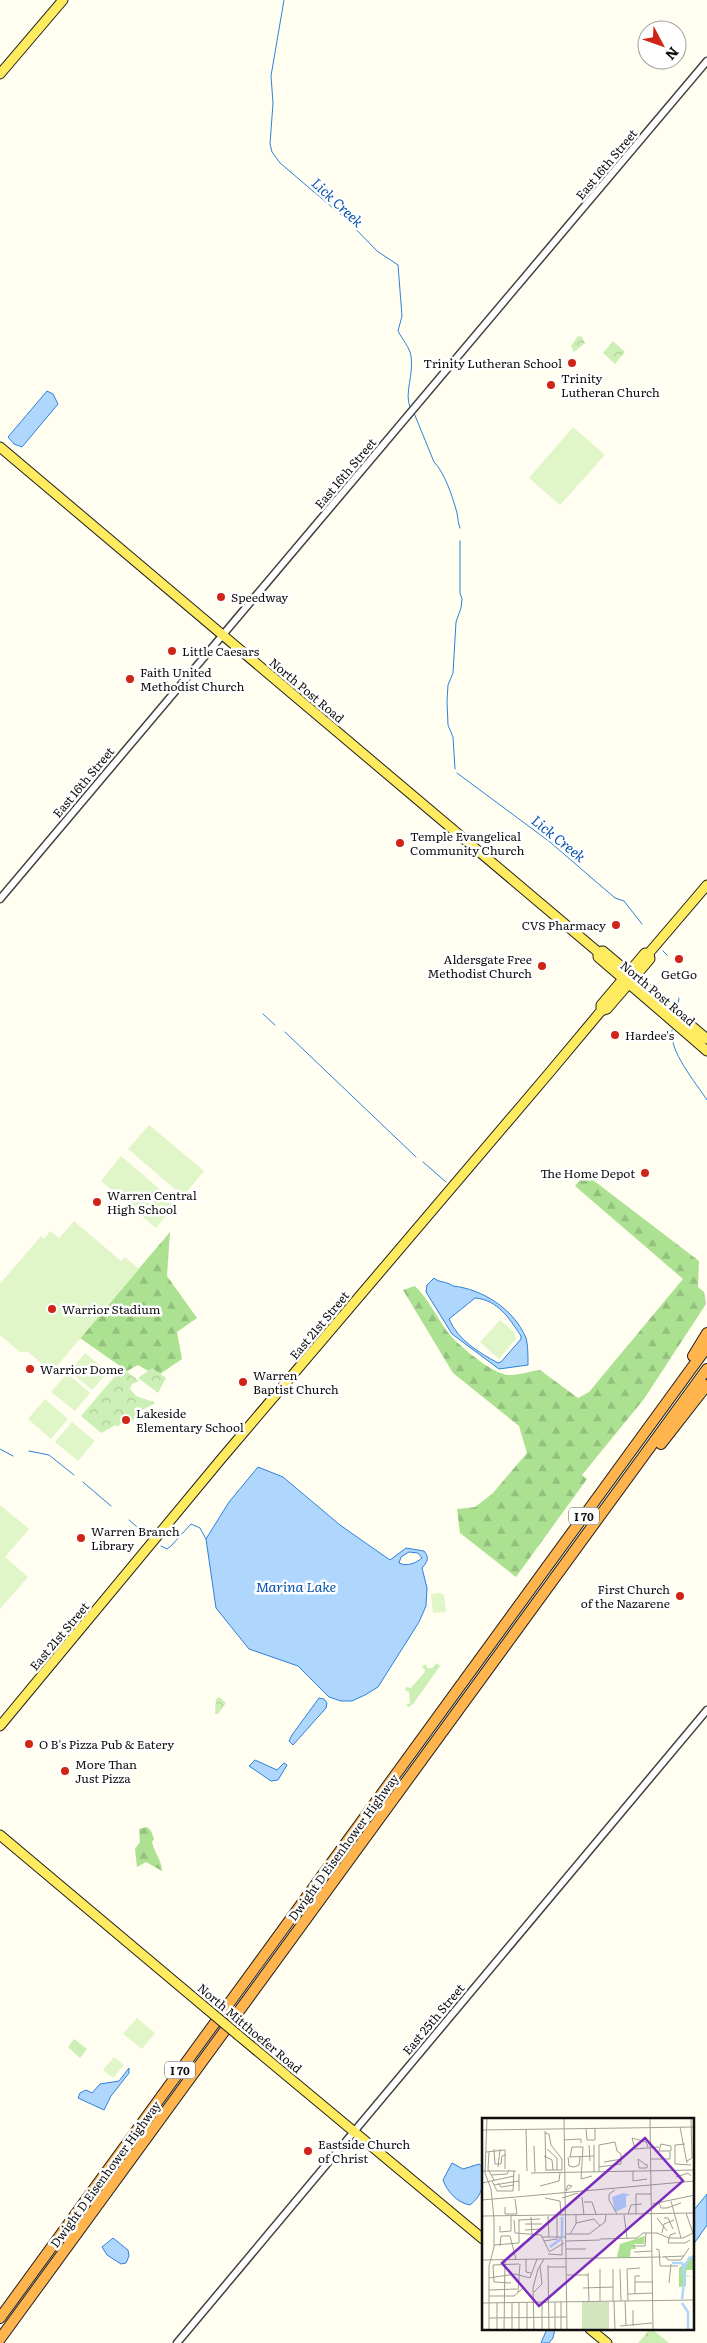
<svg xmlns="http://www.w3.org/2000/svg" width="707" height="2343" font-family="Literata,serif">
  <defs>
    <pattern id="forest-firs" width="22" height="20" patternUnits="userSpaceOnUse" patternTransform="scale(1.25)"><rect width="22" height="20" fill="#ace192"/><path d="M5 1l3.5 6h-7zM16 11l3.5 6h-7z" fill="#93c07d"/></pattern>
    <pattern id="park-crowns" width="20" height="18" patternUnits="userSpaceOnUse" patternTransform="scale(1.25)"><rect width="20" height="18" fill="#ccefb5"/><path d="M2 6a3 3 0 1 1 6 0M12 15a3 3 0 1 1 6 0" fill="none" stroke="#aecc9a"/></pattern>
  </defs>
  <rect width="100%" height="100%" fill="#fffef0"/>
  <!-- grass -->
  <path fill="#ccefb5" d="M437,1663l3,3 -27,38 -4,3 -3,-2 4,-2 -1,-11 -4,-2 1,-3 5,1 13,-15 1,-3 -3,-3 4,-3 1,4h5z
    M74,2039l13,10 -7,9 -12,-11z"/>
  <!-- forest -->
  <path fill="url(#forest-firs)" d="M585,1174l114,87 -1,26 6,5 2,12 -62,95 -62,76 5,4 -71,98 -56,-44 -3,-24 18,-2 17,-13 35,-41 -8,-27 -66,-53 -50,-83 12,-4c14,14 20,28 31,44 9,13 48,46 64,45 10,0 20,-4 30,-5l38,28 11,-6 94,-113 -108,-93z
    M170,1232l-3,44 30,42 -20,14 5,27 -25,17 -19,-11 -11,6 -47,-33z
    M147,1827l4,4 3,8 -2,3c2,10 10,19 10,29l-16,-9 -9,5 -2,-18 5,-7 -1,-13z"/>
  <!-- park -->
  <path fill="url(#park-crowns)" d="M578,336l4,1 3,6 -11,9 -3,-6z
    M613,341l12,11 -10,12 -12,-11z
    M122,1368l17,13 -7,3 -2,5 6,7 18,6v2l-12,6 -10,11 -11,2 -3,4 -2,-2 -15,8 -20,-17z
    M152,1368l14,10 -8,15 -20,-15z
    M219,1697l7,6 -8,11h-3l1,-15z
    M650,2329h2l17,14h-31z"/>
  <!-- pitch -->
  <path fill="#e0f5c8" d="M573,427l32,28 -45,50 -31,-27z
    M149,1125l55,46 -21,25 -55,-47z
    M121,1156l55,47 -20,25 -55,-47z
    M74,1221l47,40 4,-4 14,12 -87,103 -24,-20h-8l-20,-17v-51l41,-48 3,3 6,-8 9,7z
    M500,1320l14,12 2,7 -17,20 -19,-17z
    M85,1353l23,19 -16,18 -23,-19z
    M67,1373l23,20 -15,18 -24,-19z
    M45,1399l23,20 -17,20 -23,-20z
    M72,1422l23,19 -17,20 -23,-19z
    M0,1505l29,24 -24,28 23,20 -28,32z
    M440,1593l4,2 2,17 -13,1 -2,-19z
    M137,2018l18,15 -13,16 -19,-15z
    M114,2057l10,8 -11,13 -10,-8z"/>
  <!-- water -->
  <path fill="#afd6fd" stroke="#2d81dc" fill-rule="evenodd" d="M47,391l6,3 5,10 -36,43 -8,-3 -6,-7z
    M434,1278c5,5 13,3 19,8 29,3 61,23 73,52 2,7 2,19 2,27l-29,4 -47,-35 -26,-42 1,-7zM475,1298c23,2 34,20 46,38v3l-20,23 -3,1c-20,-11 -40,-23 -49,-44z
    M258,1467l25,10 57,48 50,35 16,-12 18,3c6,7 3,11 -2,17l5,20 -1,18 -7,16 -41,65 -13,8 -13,6h-11l-12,-4 -31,-31 -49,-17 -33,-41 -10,-69 23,-37zM409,1552l9,1 4,5c-6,5 -15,9 -23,5l2,-6z
    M319,1698l5,1 3,4 -1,5 -33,37 -4,-4 3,-6z
    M255,1760l22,10 7,-7 3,2 -9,15 -7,1 -22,-15z
    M129,2068v5l-18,23 -7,14 -26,-12 2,-5 6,-3 6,3 8,-9 19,-3z
    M452,2163l11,6 16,-5 4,3c0,17 1,27 -13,38 -13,-2 -23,-14 -27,-25z
    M707,2194v31l-14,20v-34z
    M113,2238l15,12 1,6 -3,7 -5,1 -14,-9 -5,-8z
    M547,2329h8l-2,9 -4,5h-8z"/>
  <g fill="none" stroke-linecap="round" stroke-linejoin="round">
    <!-- stream -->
    <path stroke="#2d81dc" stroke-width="1" d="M284,0l-13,76 2,27 -3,41 2,8 8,11 67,57 30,31 21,14 4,51 -4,15c4,8 12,17 13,25 3,19 -7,37 -1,51
      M414,413l20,49c11,11 19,36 23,51 1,5 1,10 3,15
      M455,769l-2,-32 -5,-12 -1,-24 1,-16 5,-12 3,-51 5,-14 1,-9 -2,-6v-52
      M457,773l93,69 65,56 9,3 18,23
      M663,951l4,4
      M678,1004l1,-6
      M263,1014l12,11
      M672,1030c-4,20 24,53 35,70
      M285,1032l131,125
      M423,1162l23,20
      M0,1449l13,7
      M29,1451l20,4 25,20
      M83,1482l28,24
      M129,1520l21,18
      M161,1546l6,3 4,-3 20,-22 9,4 6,11"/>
    <defs>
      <path id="minor" d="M0,899l707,-838
        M177,2343l530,-633"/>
      <path id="major" d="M0,74l63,-74
        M0,447l598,505v5l109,94
        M598,952l5,-1 104,88
        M601,1011l6,-2 43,-50 -1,-6
        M0,1726l222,-268 328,-386 51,-61v-6l44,-52h4l58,-68
        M0,1835l207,174
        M238,2035l245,204
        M590,2329l17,14"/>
      <path id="highway" d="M693,1356l14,-23
        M661,1444l46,-59
        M0,2318l707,-971
        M0,2339l707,-970"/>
    </defs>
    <!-- minor casing -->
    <use href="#minor" stroke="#424242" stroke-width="9"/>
    <!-- major casing -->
    <use href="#major" stroke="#202020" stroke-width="11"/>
    <!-- highway casing -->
    <use href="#highway" stroke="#202020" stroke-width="12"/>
    <!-- minor -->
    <use href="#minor" stroke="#fff" stroke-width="6"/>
    <!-- major -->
    <use href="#major" stroke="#ffeb60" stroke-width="9"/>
    <!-- highway -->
    <use href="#highway" stroke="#ffb44e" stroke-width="10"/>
    <defs>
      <path id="major-bridge" d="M207,2009l31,26"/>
    </defs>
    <!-- major-bridge casing -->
    <use href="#major-bridge" stroke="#202020" stroke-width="11" stroke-linecap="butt"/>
    <!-- major-bridge -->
    <use href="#major-bridge" stroke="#ffeb60" stroke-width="9"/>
  </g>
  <!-- markers -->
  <g fill="#cf2416" stroke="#fff" stroke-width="2">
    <circle cx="572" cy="363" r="5"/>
    <circle cx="551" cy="385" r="5"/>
    <circle cx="221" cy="597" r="5"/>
    <circle cx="172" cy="651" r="5"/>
    <circle cx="130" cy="679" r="5"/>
    <circle cx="400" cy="843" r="5"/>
    <circle cx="616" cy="925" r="5"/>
    <circle cx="679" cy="959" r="5"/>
    <circle cx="542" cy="966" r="5"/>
    <circle cx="615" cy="1035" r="5"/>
    <circle cx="645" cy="1173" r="5"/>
    <circle cx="97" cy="1202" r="5"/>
    <circle cx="52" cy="1309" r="5"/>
    <circle cx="30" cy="1369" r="5"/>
    <circle cx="243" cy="1382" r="5"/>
    <circle cx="126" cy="1420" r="5"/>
    <circle cx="81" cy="1538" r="5"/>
    <circle cx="680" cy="1596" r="5"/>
    <circle cx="29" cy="1744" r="5"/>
    <circle cx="65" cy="1771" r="5"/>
    <circle cx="308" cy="2151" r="5"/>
  </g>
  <g text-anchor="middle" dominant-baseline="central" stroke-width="5" stroke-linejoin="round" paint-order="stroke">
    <!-- shield labels -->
    <g fill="#fff" stroke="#575757" stroke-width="1">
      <rect x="569" y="1507.5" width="30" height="17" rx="4"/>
      <rect x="165" y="2061.5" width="30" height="17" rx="4"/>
    </g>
    <g font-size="11" font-weight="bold" fill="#0f0f0f">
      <text x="584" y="1516">I 70</text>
      <text x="180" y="2070">I 70</text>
    </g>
    <!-- street labels -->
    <g font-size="12" fill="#0f0f0f" stroke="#fff">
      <text transform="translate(606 164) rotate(-50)">East 16th Street</text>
      <text transform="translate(345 473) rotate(-50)">East 16th Street</text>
      <text transform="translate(307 690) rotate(40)">North Post Road</text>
      <text transform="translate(83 782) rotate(-50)">East 16th Street</text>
      <text transform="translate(658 993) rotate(40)">North Post Road</text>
      <text transform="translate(319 1325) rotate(-50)">East 21st Street</text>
      <text transform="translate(59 1636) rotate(-50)">East 21st Street</text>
      <text transform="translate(343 1847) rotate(-54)">Dwight D Eisenhower Highway</text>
      <text transform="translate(433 2019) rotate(-50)">East 25th Street</text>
      <text transform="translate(250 2028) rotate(40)">North Mitthoefer Road</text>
      <text transform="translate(105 2174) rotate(-54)">Dwight D Eisenhower Highway</text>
    </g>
    <!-- poi labels -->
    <g font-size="12" fill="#0f0f0f" stroke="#fff" text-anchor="start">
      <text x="562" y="363" text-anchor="end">Trinity Lutheran School</text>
      <text x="561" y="378">Trinity<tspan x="561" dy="14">Lutheran Church</tspan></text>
      <text x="231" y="597">Speedway</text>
      <text x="182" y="651">Little Caesars</text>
      <text x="140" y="672">Faith United<tspan x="140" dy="14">Methodist Church</tspan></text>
      <text x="410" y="836">Temple Evangelical<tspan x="410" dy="14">Community Church</tspan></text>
      <text x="606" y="925" text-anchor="end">CVS Pharmacy</text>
      <text x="532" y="959" text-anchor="end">Aldersgate Free<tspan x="532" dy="14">Methodist Church</tspan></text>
      <text x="679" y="974" text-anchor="middle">GetGo</text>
      <text x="625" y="1035">Hardee's</text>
      <text x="635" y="1173" text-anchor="end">The Home Depot</text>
      <text x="107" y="1195">Warren Central<tspan x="107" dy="14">High School</tspan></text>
      <text x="62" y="1309">Warrior Stadium</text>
      <text x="40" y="1369">Warrior Dome</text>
      <text x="253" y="1375">Warren<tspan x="253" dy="14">Baptist Church</tspan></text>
      <text x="136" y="1413">Lakeside<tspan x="136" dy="14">Elementary School</tspan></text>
      <text x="91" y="1531">Warren Branch<tspan x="91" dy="14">Library</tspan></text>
      <text x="670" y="1589" text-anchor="end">First Church<tspan x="670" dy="14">of the Nazarene</tspan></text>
      <text x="39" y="1744">O B's Pizza Pub &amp; Eatery</text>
      <text x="75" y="1764">More Than<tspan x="75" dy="14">Just Pizza</tspan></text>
      <text x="318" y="2144">Eastside Church<tspan x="318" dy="14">of Christ</tspan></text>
    </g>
    <!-- water labels -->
    <g font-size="14" font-style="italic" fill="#0953af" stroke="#fff">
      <text transform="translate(338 202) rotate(43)">Lick Creek</text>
      <text transform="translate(559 838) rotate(39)">Lick Creek</text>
      <text x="296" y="1586">Marina Lake</text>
    </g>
  </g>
  <!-- overview -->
  <g transform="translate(482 2118)">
    <rect width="212" height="212" fill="#fffef0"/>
    <path d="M163,118l-1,8h-10l2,5h-5l-1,8h-13l3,-13zM212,137v15h-8v5l7,2 -7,-1v10l-7,1v-19z" fill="#ace192"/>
    <path d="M100,184h27v28h-27z" fill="#d3e5be"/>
    <path d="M141,75l8,2 -5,1v11l-11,5 -3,-15z" fill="#afd6fd"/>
    <path fill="none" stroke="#afd6fd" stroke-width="2.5" d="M80,99v19M68,129l12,-9M190,145h10l2,5M200,181l3,-24 -3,-2 7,-15 6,-2M200,185l6,9v18"/>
    <path fill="none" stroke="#9f9e96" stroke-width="1" d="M5,0l-2,55 6,16 3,30v28l-5,19v64M82,0l3,212M168,0l3,212M198,9l7,36M104,10l1,12h8v-12M44,11l1,42M0,12l213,-3M63,13l1,40M63,15l4,1 2,11 11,14v11h-16M150,20l3,11 24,-2M150,20l14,4 2,5M82,22l17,-1v4M179,26l10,2v5h-12zM203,26l-10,1v19l16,1M107,27l1,16M112,27v27M52,28l1,26M12,31l1,15h6l1,-8 4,-1M65,31l10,9v12M4,34l19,-2v19M7,34l-1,17 6,11M62,38l8,4 1,10M86,39l1,9 5,1 5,-2 1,-8M87,39l25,-1M88,39l2,-10h11l-2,32 11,-3M169,41h19v-7M205,43l5,-3 -1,-40M122,44l18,-3M164,47l-8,-6 1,9h8v-4M16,49l2,-18M117,49l22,-3v-10l-4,-3 -2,-9 -16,3v27M0,53h34M151,53v10l14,-2M49,55l164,-3M37,56v17M9,57l16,-1 2,-4M194,59l12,-4 3,3M10,63l5,10h16l1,-20M0,65l32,-7M16,65l3,4 13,-2M12,67l25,-4M58,68l19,-5 1,-8M84,72l2,-5 4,1 -6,5M133,72l-6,4v6l8,14M100,79l2,18M63,80l15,3 1,14M80,80l16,-5M0,82l213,-19M189,83l10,37M102,84h8l4,12M177,85l2,5h6l14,-5M170,86l43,-9M23,89v7h12l-2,-15M204,95l7,20M146,96l3,-9 11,-1M154,96v-20h15M142,97l3,23M0,98l213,-3M66,98l1,21M49,99l1,18M175,100l10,13M182,100h4l5,11M32,102l1,13 26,2 8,16M36,102l22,-1M94,105l18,-4 6,7M43,106h17M18,108v6l11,-1v-15M43,112l17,-1M180,115l2,-9 10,-4M194,115l-6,2 -2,8h17l5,-3M84,116h23l16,-12 1,-7M88,116l6,-10v-9M60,119h24M118,121l37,-1 6,-5h14l12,5h14l10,-5M62,123l13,-2v-24M84,123l34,-1M12,127l25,-2v-23M18,128l1,-10h9l6,23M151,128h12l1,-13M84,131h20M174,131l3,1 1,16h18M67,134l15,-9M152,134l18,-1M66,136l14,1v-15M183,138l3,4h13l8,-12M180,139l22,-1M44,141v13l5,1M0,142l179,-3M66,147l1,65M66,149h18M118,151v32M131,151v32M138,151l1,32M106,155l1,28M85,157h21M7,160l26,-4 15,4 7,-19M153,164h18M29,165l-17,-1 -1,-17 26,-1M187,165l2,-19M101,170l30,-1M7,172l28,-1M36,174l2,-28M52,174l8,-8 -2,-18M146,176l25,-1M153,176v-18h5M7,178h25l9,-8M132,183l1,29M143,183l1,25M146,183l-1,-32 13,-1M37,184v28M45,184v28M60,184v28M73,184v28M79,184v28M0,185l213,-3M15,185v27M30,185v27M151,192v16M7,200l77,-1M138,208l32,-3M22,212l1,-71M52,212l-1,-42 5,-19 6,-10"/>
    <path fill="#7b2cbf" fill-opacity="0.15" stroke="#7b2cbf" stroke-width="2.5" d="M163,20l38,43 -144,125 -37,-43z"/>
    <rect width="212" height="212" fill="none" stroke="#0f0f0f" stroke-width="2.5"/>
  </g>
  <!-- north arrow -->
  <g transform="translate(662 45) rotate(131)"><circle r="24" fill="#ffffff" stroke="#9f9f9f"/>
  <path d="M0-4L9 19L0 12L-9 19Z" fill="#cf2416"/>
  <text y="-8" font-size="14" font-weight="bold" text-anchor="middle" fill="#0f0f0f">N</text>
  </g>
</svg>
